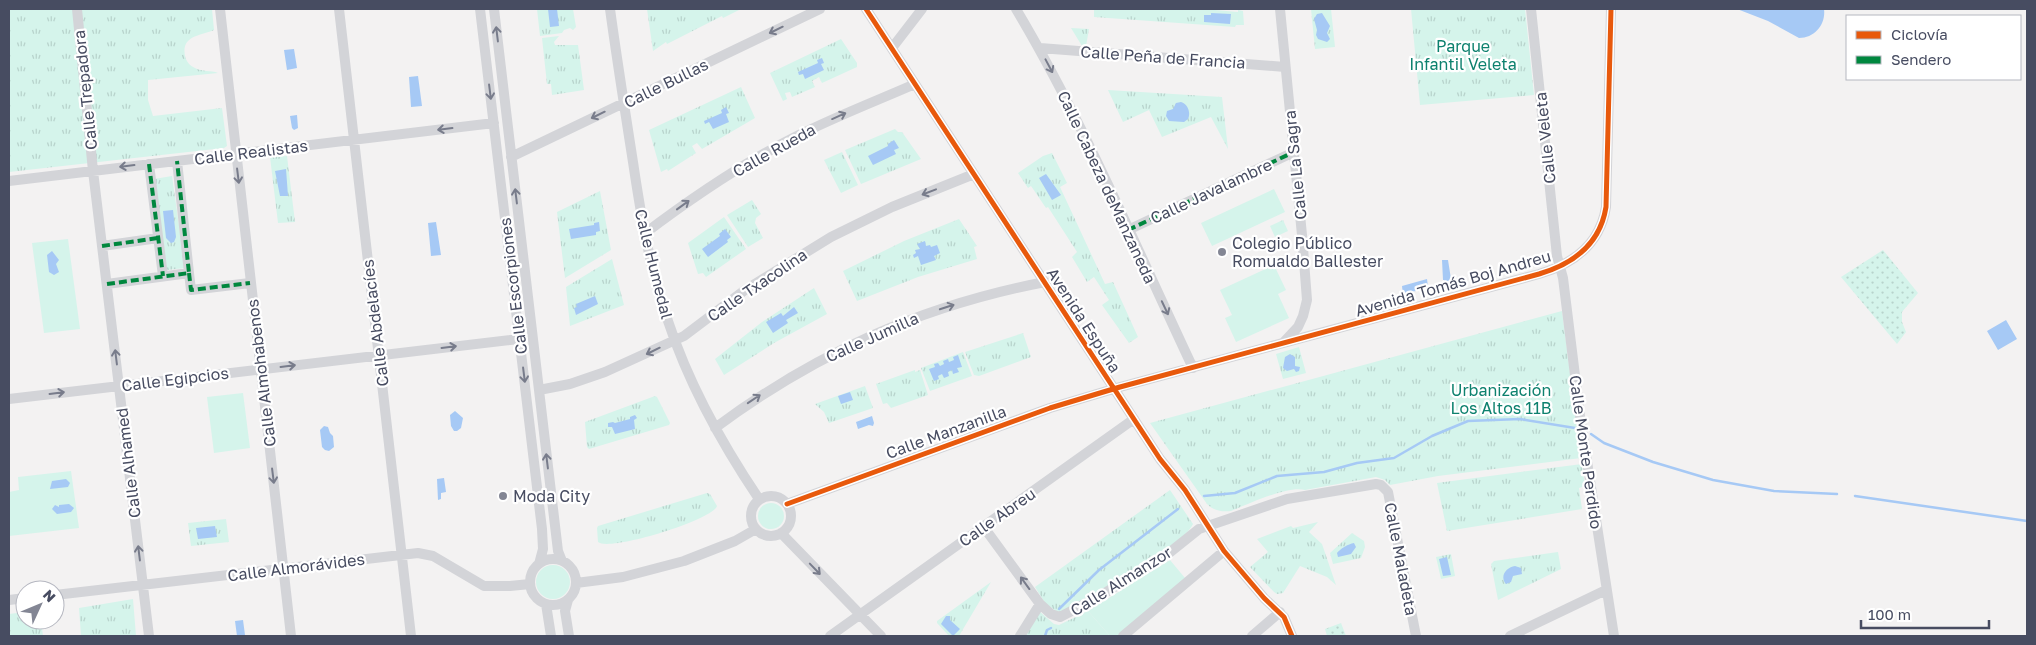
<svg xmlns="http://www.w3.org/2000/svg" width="2036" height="645" font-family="'Golos Text',sans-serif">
  <defs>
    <pattern id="park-tufts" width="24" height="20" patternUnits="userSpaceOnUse" patternTransform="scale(1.25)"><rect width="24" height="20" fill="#d5f4eb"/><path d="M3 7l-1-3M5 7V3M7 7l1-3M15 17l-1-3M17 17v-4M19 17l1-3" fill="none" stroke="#b8d3cc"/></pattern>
    <pattern id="garden-dots" width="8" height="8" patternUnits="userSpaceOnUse" patternTransform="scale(1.25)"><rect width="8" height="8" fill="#d5f4eb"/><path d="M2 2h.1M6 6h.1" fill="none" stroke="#b8d3cc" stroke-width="1.8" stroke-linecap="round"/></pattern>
  </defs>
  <rect width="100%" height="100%" fill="#f3f2f2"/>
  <!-- grass -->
  <path fill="#d5f4eb" d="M1274,189l11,23 -73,34 -11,-23z
    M68,239l12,90 -36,4 -12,-90z
    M1274,265l12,25 -8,4 11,24 -53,24 -11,-24 7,-3 -12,-25z
    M243,393l7,55 -36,5 -7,-56z
    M71,471l8,57 -70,8v-44l10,-2 -1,-13z
    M758 516a13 13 0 1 1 26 0a13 13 0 1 1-26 0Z
    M1170,560l15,18 -68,58h-7l-22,-25z
    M536 582a17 17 0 1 1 34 0a17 17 0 1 1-34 0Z"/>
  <!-- park -->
  <path fill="url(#park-tufts)" d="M9,9h74l1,1 7,-1h121l2,21c-13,6 -33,5 -29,26 1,5 5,10 10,12 7,4 16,2 23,5l-70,7v20l5,16 69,-8 5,38 -3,2 -215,24z
    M537,9h36l3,18 -3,3 -3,-2 -6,2 -2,3 -22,3z
    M647,9h94l-18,9 -1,-2 -55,28 -1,-2 -13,9z
    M1094,9h109l35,3v-2l5,1 1,14h-8l-1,2 -141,-10z
    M1311,9h20l4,38 -20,2z
    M1411,9h114l9,86 -114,10z
    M1071,28l18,1 -3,17h-4z
    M559,36l-5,6 1,3h23l6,45 -32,5 -1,-11h-4l-5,-46z
    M841,39l16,24v4l-35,16 -3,-6 -7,4 3,6 -23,10 -2,-5 -5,1 2,6 -4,2 -13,-28z
    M741,87l14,31 -53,31 -5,-6 -5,3 4,7 -28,18 -1,-2 -6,3 -12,-42z
    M1108,90l114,7 6,52 -17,-32 -49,20 -13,-27 -26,12z
    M895,129l3,3h4l19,27 -60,25 -16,-34z
    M842,152l16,33 -17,8 -17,-33z
    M1052,153l15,30 -7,4 45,97 8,-2 25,55 -9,6 -27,-38 7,-5 -15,-23 -7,5 -15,-25 5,-5 -29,-45 -2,1 -15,-22 -3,2 -10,-15 25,-17z
    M287,156l8,66 -17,1 -8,-66z
    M172,176l13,92 -18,2 -13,-91z
    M600,191l11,59 -46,28 -8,-66z
    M752,200l9,14 -5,4 -1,5 8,15 -15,9 -21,-32z
    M724,217l22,32 -40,28 -3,-4 -5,1 -10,-31z
    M959,219l18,27 -3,1 3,12 -59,18 -61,24 -14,-30 61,-30z
    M1283,220l5,11 -13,6 -5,-11z
    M612,259l12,46 -54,21 -4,-39z
    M814,288l13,26 -53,29 -50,32 -9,-16 47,-37z
    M1562,311l19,147 -143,18 -48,9 -5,-5 -9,-3 -71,13c-16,-5 -57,14 -74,21 -9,1 -17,0 -24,-7l-57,-81z
    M1023,333l8,24 -52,19 -5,-1 -9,-23z
    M1299,347l7,26 -23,6 -7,-25z
    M963,352l9,24 -42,15 -9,-23z
    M915,370v2l5,-2 8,25 -37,13 -4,-5 -4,1 -7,-20z
    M865,386l8,22 -44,15 -5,-11 -9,-8z
    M655,396l2,1 13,26 -1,2 -80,24 -2,-2 -2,-25z
    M1582,464l3,22 -6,2 3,21 -135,22 -10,-48z
    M1170,490l23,34c-11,24 -107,74 -133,90l-15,-11 -10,-16z
    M707,493l3,1 7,12c-4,14 -108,46 -119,36l-1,-14 1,-2z
    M226,519l3,23 -38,4 -3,-23z
    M1318,522l-9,10 13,12 14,41 -9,-8 -27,-11 -17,27 -6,1 -3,-2 -24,-25 18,-15 -11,-13 34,-13 2,2z
    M1352,533l12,8 1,6 -4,11 -28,6 -3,-11z
    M1558,552l3,17 -63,31 -7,-36 3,-3z
    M1451,554l4,22 -14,3 -5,-22z
    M991,582l-32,54h-10l-12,-13v-2z
    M133,599l3,37h-55l-2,-28z
    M1039,611l15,13 5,1 29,-14 22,25h-87z
    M25,612v8h16l2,16h-34v-22z"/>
  <!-- garden -->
  <path fill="url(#garden-dots)" d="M1883,250l35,43 -16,19v10l4,10 -9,12 -56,-67z
    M1341,623l5,13h-19l-2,-7z"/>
  <!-- water -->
  <path fill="#a6c9f5" d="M548,9h9l2,17 -9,1z
    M1737,9h87c2,15 -9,29 -25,29l-31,-17z
    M1211,13l20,1 -1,10 -26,-2v-7h7z
    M1322,13l8,13 -3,7 3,6 -3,3 -9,-3 -2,-4 1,-5 -3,-11 3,-5z
    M294,49l3,19 -10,2 -3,-20z
    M822,58l2,5 -3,1 3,6 -19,9 -2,-5 -4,1 -1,-3 20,-9 -1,-3z
    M418,76l4,30 -11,1 -2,-30z
    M1181,102c7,2 10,11 7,17l-4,3 -15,-1 -3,-5 1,-5 6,-2 3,-6z
    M726,107l3,6 -3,1 3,8 -16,7 -4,-7 -4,2 -1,-3 18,-8 -1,-3z
    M297,115l1,13 -4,2 -2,-2 -2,-12z
    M894,140l5,8 -5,2 2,4 -23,11 -5,-9 20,-10v-2z
    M286,169l2,27h-8l-5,-25z
    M1046,174l15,21 -9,5 -13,-22z
    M173,210l3,27 -2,5 -3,1 -5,-5 -3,-27z
    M436,222l5,33 -10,1 -3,-33z
    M599,222l1,9 -4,1v3l-25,4 -2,-10 25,-4v-2z
    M725,229l6,8 -4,3 1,2 -20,15 -6,-8 18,-13 -1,-2z
    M925,241l1,5 4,-1 1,2 6,-2 3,8 -6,3 2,4 -15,5 -3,-9 -4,2 -1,-3 3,-2 -1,-3 5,-1 -3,-5z
    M52,251l7,9 -3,4 3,8 -5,3 -5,-3 -2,-17z
    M1442,260h6l3,19 -1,3h-5l-1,-2h-1z
    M1427,279l1,8h-3v3l-17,2v3l-5,1 -1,-10z
    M595,296l3,8 -22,11 -2,-7 3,-1 -1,-3z
    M794,307l4,6 -12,7 2,3 -15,10 -7,-11 15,-9 2,3z
    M2006,320l11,19 -19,11 -11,-19z
    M1290,354l5,3v9l5,1 -1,4 -3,1 -2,-3 -7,2 -4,-3 2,-11z
    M958,355l4,12 -5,1 2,4 -6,2 -1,-4 -4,2 1,4 -5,2 -2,-4 -4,2 1,3 -5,2 -5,-12 6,-2 -1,-3 4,-1 2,3 4,-2 -1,-3 5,-2 1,3 5,-2 -1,-3z
    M850,392l3,8 -12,4 -3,-8z
    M455,411l8,7 -2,10 -4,3h-3l-3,-5 -1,-11z
    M635,415l2,3 -3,2 1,9 -20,5 -3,-7h-4v-4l5,-1 2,1 15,-4v-2z
    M872,416l2,7 -1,3 -4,-1 -11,4 -2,-7z
    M324,426l4,1 2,6 3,3 1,11 -5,4 -4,-1 -3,-3 -2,-17z
    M444,478l2,14 -5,1v6l-3,1 -1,-21z
    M66,479l4,4 -2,4 -18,2 2,-8z
    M69,504l5,4 -3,4 -14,2 -5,-5 3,-4 4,2v-2z
    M215,526l2,11 -19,2 -2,-11z
    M1354,543l2,4 -5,7 -13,3 -1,-4c3,-4 11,-9 17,-10z
    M1447,557l4,18 -8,1 -4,-17z
    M1515,566l6,2 1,6 -9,2 -2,6 -5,2c-7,-8 1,-17 9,-18z
    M946,616h4v4l10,9 -7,7 -12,-12z
    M243,620l2,15 -8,1 -2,-15z"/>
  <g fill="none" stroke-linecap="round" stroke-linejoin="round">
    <!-- stream -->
    <path stroke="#a6c9f5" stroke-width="2.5" d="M1591,434l13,9 49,19 60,18 61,11 63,3
      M1204,496l31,-3 42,-17 47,-4 33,-9 37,-5 38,-22 36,-15 52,-2 55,9
      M1855,496l172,25
      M1059,609l40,-39 79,-61
      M1045,636l2,-6 4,-2"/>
    <!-- minor -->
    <path stroke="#d3d4d8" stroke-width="10" d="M77,9l16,162 56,465
      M220,9l71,627
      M339,9l72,627
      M480,9l62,520 1,20 -4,15
      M494,9l64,542 4,10
      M610,9c7,51 15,102 23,153 8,54 17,108 35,159 21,64 54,123 91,178
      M866,9l294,450 25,31 39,61 40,47 20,19 8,19
      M1016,9c68,114 120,238 177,359
      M1280,9l22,226 5,65 -4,16 -5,11 -14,15
      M1531,9l26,247 6,22 17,138 34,220
      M892,48l30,-39
      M1040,48l245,19
      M511,157l309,-148
      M149,164l14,112
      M9,181l485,-58
      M1128,230l166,-78
      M644,234c49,-37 100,-72 155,-99 38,-19 77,-34 116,-51
      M102,246l56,-8
      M189,273l2,17 59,-7
      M107,284l82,-11 -12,-112
      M539,390l31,-6 35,-12 79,-36 61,-46 86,-53 61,-30 82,-33
      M9,399l510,-60
      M715,428c101,-75 206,-122 330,-146
      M751 516a20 20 0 1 1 40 0a20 20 0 1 1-40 0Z
      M787,504l263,-96 70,-21 419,-113c34,-10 61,-29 67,-67l5,-198
      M983,526l57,78 11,10 9,3 40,-21 69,-43 30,-24 88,-30 89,-15 5,1 7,7 28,144
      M781,533l100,103
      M530 582a23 23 0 1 1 46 0a23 23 0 1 1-46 0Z
      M576,583l47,-6 61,-16 51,-20 21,-12
      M55,595l363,-42 15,3 51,30h26l20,-2
      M9,600l16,-2
      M568,600l-3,11 4,25
      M546,604l5,32
      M830,636l304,-217
      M1020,636l20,-32
      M1123,636l101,-85
      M1252,636l28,-24
      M1510,636l96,-46"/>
    <!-- quiet -->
    <path stroke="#00873e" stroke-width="4" stroke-dasharray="8 4" stroke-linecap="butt" d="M149,164l14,112
      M1128,230l166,-78
      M102,246l56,-8
      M189,273l2,17 59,-7
      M107,284l82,-11 -12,-112"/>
    <defs>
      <path id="cycleway" d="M866,9l294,450 25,31 39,61 40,47 20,19 8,19
        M787,504l263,-96 70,-21 419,-113c34,-10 61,-29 67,-67l5,-198"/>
    </defs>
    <!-- cycleway casing -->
    <use href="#cycleway" stroke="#fff" stroke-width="8"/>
    <!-- cycleway -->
    <use href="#cycleway" stroke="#e8590c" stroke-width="5"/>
  </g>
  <!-- one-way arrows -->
  <defs><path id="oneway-shaft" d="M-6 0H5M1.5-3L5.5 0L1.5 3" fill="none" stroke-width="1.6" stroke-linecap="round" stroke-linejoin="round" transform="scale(1.25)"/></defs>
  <g stroke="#787c8b">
    <use href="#oneway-shaft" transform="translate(776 30) rotate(154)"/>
    <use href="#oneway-shaft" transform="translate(497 34) rotate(-97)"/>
    <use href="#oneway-shaft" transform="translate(1049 66) rotate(62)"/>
    <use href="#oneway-shaft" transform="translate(490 92) rotate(83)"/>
    <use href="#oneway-shaft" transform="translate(598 115) rotate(154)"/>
    <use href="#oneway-shaft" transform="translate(839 116) rotate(-24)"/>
    <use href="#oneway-shaft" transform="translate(445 129) rotate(173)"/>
    <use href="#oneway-shaft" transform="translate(127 166) rotate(173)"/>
    <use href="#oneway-shaft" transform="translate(238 176) rotate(83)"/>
    <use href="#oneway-shaft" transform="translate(929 192) rotate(159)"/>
    <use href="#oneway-shaft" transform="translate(516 196) rotate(-97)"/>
    <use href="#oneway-shaft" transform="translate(683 205) rotate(-36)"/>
    <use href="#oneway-shaft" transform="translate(947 307) rotate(-18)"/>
    <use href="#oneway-shaft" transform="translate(1165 308) rotate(65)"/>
    <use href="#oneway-shaft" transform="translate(449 347) rotate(-7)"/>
    <use href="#oneway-shaft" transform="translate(653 351) rotate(154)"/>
    <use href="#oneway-shaft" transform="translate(116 357) rotate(-97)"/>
    <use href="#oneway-shaft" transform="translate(288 366) rotate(-7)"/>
    <use href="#oneway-shaft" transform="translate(524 375) rotate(83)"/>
    <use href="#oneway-shaft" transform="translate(57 393) rotate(-7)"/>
    <use href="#oneway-shaft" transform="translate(754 399) rotate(-34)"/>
    <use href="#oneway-shaft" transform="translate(547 461) rotate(-97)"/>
    <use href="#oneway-shaft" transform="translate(273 476) rotate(83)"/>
    <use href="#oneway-shaft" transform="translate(139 553) rotate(-97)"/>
    <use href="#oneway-shaft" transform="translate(815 569) rotate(46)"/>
    <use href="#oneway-shaft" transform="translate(1025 583) rotate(-126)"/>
  </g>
  <!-- markers -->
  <g fill="#838694" stroke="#fff" stroke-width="2">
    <circle cx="1222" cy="252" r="5"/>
    <circle cx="503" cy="496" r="5"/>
  </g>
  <g text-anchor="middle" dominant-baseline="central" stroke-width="4.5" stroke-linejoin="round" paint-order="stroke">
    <!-- park labels -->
    <g font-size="16" fill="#0d816e" stroke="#fff">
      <text x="1463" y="46">Parque<tspan x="1463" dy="18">Infantil Veleta</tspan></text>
      <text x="1501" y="390">Urbanización<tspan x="1501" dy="18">Los Altos 11B</tspan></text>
    </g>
    <!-- street labels -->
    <g font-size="16" fill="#474c61" stroke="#fff">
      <text transform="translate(1163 57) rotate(4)">Calle Peña de Francia</text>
      <text transform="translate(666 83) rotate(-26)">Calle Bullas</text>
      <text transform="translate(85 90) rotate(-96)">Calle Trepadora</text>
      <text transform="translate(1545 138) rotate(-96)">Calle Veleta</text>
      <text transform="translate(774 150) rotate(-29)">Calle Rueda</text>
      <text transform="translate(251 152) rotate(-7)">Calle Realistas</text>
      <text transform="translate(1295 165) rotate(-96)">Calle La Sagra</text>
      <text transform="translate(1107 187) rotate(65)">Calle Cabeza deManzaneda</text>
      <text transform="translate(1211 191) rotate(-25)">Calle Javalambre</text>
      <text transform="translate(654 264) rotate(76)">Calle Humedal</text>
      <text transform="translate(1453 283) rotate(-16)">Avenida Tomás Boj Andreu</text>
      <text transform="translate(757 285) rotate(-34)">Calle Txacolina</text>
      <text transform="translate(513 286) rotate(-97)">Calle Escorpiones</text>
      <text transform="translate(1084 320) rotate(57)">Avenida Espuña</text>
      <text transform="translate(375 323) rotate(-97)">Calle Abdelacíes</text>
      <text transform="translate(872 337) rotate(-24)">Calle Jumilla</text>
      <text transform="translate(261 373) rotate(-97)">Calle Almohabenos</text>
      <text transform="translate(175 379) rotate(-7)">Calle Egipcios</text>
      <text transform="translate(946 432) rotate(-20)">Calle Manzanilla</text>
      <text transform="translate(1586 452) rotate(82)">Calle Monte Perdido</text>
      <text transform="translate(128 463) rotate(-97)">Calle Alhamed</text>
      <text transform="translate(997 517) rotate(-35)">Calle Abreu</text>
      <text transform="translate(1401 559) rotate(79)">Calle Maladeta</text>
      <text transform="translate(296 567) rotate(-7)">Calle Almorávides</text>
      <text transform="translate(1121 581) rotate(-32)">Calle Almanzor</text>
    </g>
    <!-- poi labels -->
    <g font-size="16" fill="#474c61" stroke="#fff" text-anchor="start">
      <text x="1232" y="243">Colegio Público<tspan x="1232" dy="18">Romualdo Ballester</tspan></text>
      <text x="513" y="496">Moda City</text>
    </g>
  </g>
  <!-- border -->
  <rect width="2036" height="645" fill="none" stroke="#474c61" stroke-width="20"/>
  <!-- legend -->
  <rect x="1846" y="15" width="175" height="65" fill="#ffffff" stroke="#b5b7c0"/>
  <rect x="1856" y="31" width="25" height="8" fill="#e8590c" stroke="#b5b7c0"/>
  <text x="1891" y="40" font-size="15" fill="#474c61">Ciclovía</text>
  <rect x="1856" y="56" width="25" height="8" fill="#00873e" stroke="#b5b7c0"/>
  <text x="1891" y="65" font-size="15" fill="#474c61">Sendero</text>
  <!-- north arrow -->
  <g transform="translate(40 605) rotate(46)"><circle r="24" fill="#ffffff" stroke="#b5b7c0"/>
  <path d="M0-4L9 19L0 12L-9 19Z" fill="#838694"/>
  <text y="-8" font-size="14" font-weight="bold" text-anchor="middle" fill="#474c61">N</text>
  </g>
  <!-- scale -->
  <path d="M1861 620v8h128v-8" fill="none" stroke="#474c61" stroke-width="2.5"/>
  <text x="1868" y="620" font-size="15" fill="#474c61" stroke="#ffffff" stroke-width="4" paint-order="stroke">100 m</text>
</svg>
